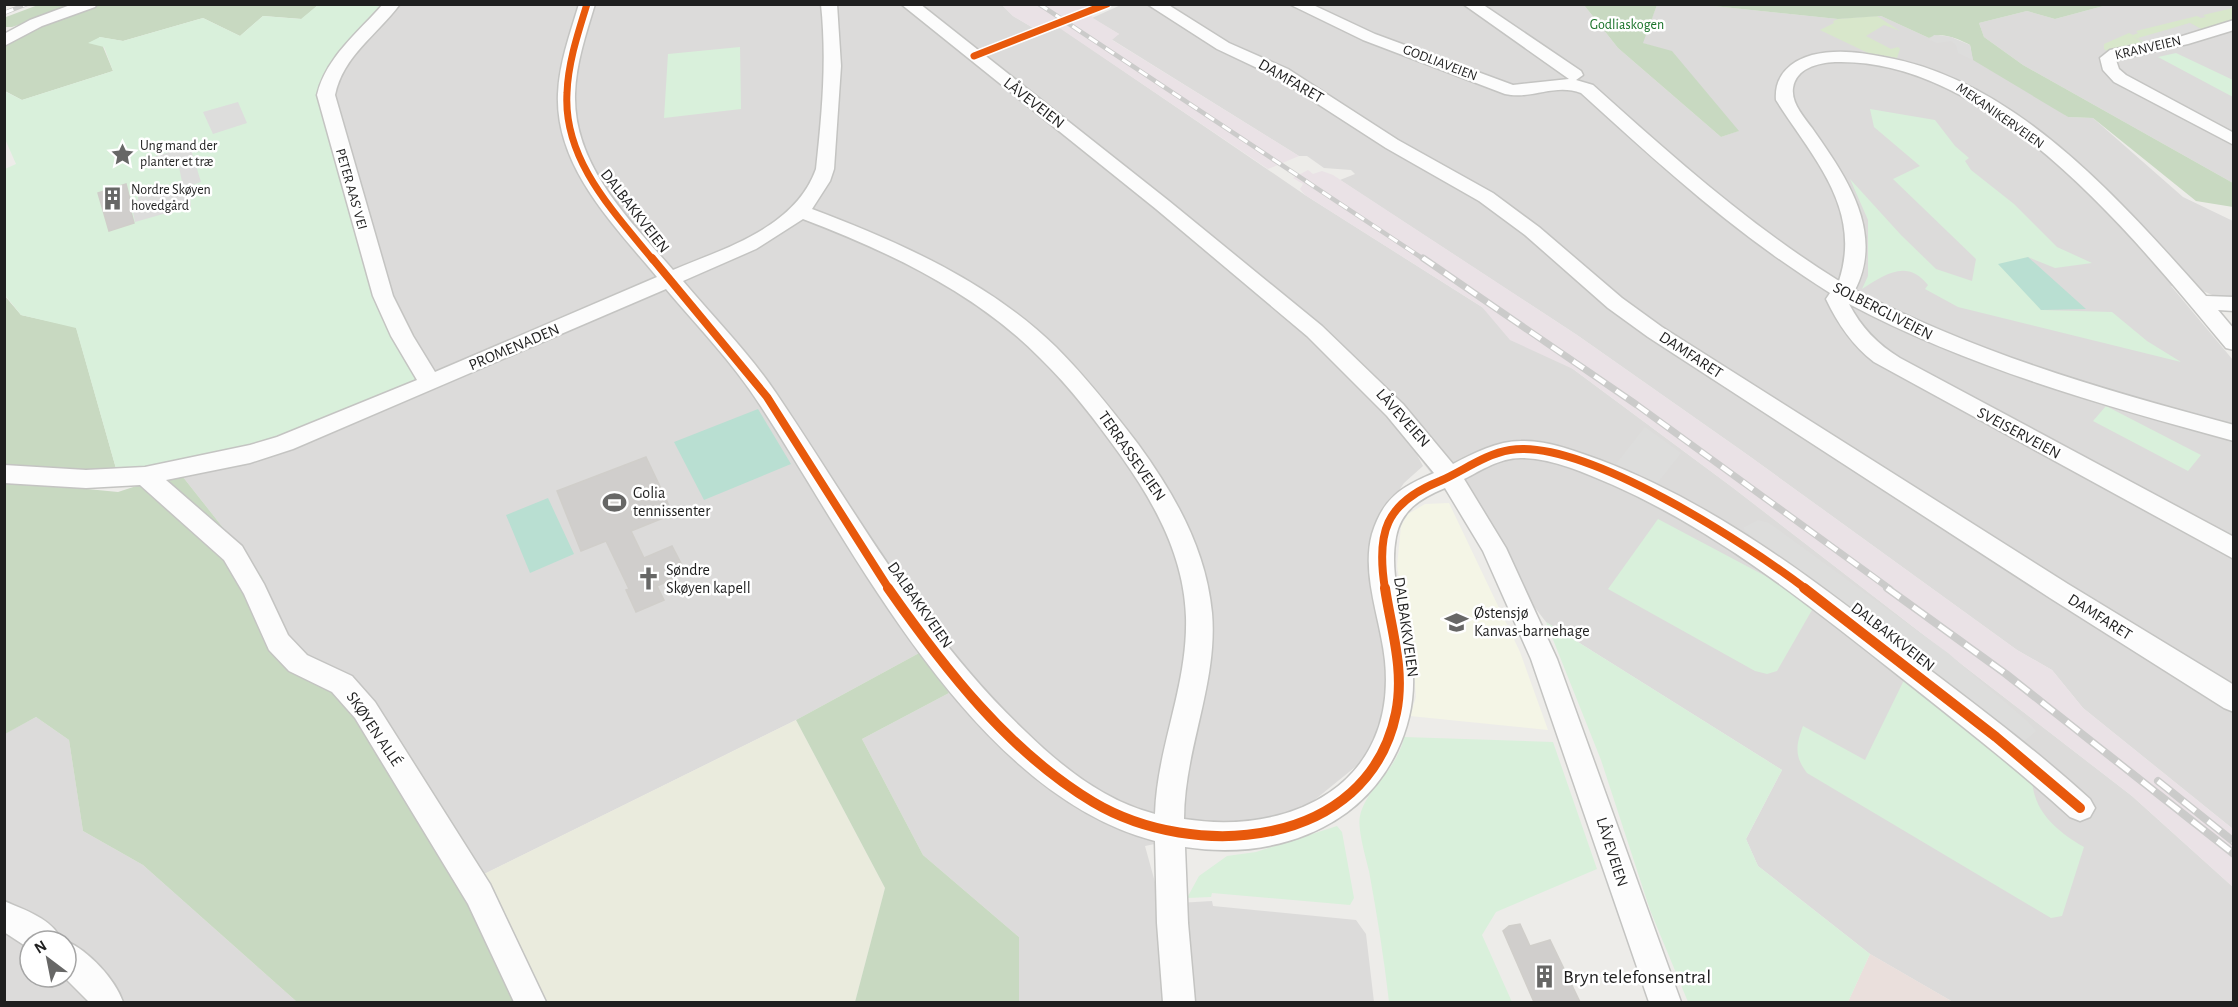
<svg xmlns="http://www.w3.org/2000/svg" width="2238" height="1007" font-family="'Alegreya Sans',sans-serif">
  <rect width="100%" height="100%" fill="#edece9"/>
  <!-- residential -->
  <path fill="#dcdbda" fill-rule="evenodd" d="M1123,4l461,1 34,43 103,89 17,-6 -66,-79 -30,-9 15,-38h47l134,14 43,-3 48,22 5,-3 17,2 117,80 25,1 90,79 50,24v78l-16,-2 -14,-6 -8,-7 -24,2 62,74v469l-150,-121 -31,-38 -35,-20 -272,-197 -168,-118 -237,-155 15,-6 -4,-4 -27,-2 -17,-12h-8l-188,-117 8,-5 -27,-16z
    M392,5h610l11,11 22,13 -57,22 3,6 78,-30 246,168 177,112 91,62 159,118 400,309 101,91v115h-280l-83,-48 -112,-88 -12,-27 36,-69 -236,-148 -129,-167 6,11 -19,17 -22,32 20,214 -106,86 -151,31 16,58 51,-3 1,5 143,14 10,14 8,68h-355v-65l-96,-82 -61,-116 87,-46 -28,-41 -125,68 -324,160 -159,-209 -38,-44 -13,-50 -83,-105 221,-84 16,-19 -90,-266 5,-28z
    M2107,5h126v178l-210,-118 -39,-28 -5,-14 48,-12 28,8z
    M36,717l33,23 14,91 60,34 154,137h-292l-1,-268zM30,941h36v36h-36z"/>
  <!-- commercial -->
  <path fill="#eadfdc" d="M1870,954l83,48h-105z"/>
  <!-- industrial -->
  <path fill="#eae2e6" d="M1002,5l95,-1v1l-62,24 -22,-13z
    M1091,14l2,4 26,16 -7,6 187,116 -31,13 -210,-142z
    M1308,170l5,4 9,-3 11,4 244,160 168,118 272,197 35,20 31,38 150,121v58l-101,-91 -400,-309 -159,-118 -63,-29 -28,-33 -177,-112 -5,-6 3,-5 -10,-6z"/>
  <!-- education -->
  <path fill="#f4f5e6" d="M1449,503l71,149 28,78 -138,-14 6,-19 -3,-37 -16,-94 4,-40 7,-12 17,-10z"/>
  <!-- farmland -->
  <path fill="#eaebdd" d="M796,720l89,168 -30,114h-320l-63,-122z"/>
  <!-- grass -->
  <path fill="#d8e7cb" d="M2233,8v13l-30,9 -13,-7 -51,16 11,5 -2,1 -17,-10 16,11 -39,6 -4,-3v-5l25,-11 4,2 5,-2 -2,-2 61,-15 4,2 5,-1 -3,-2z
    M1877,16l23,15 -16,-6 -18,11 25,13 7,-2 2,2 -3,9 -29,-5 -48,-23 14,-7 -1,-2 5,-2z"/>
  <!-- forest -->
  <path fill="#c8d9c1" d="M38,5h42l-68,22h-7l1,-10z
    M95,5h223l-16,14 -39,-3 -23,20 -37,-18 -80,23 -24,-4 14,34 -91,29 -17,-9v-47l11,-8z
    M1584,5h73l-14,38 29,8 67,80 -18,6 -103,-89z
    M1704,5h403l-52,14 -28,-8 -48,12 5,14 39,28 210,118v24l-37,-6 -103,-83 -25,-1 -95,-57 -3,-15c-11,-6 -29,-14 -41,-7l-48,-22 -43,3z
    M4,295l17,20 55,12 41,145 -112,-6z
    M179,472l83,105 26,77 57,31 104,157 73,160h-225l-154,-137 -60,-34 -14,-91 -33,-23 -31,17v-253l113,11z
    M921,652l28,41 -87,46 61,116 96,82v65h-164l30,-114 -89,-168z"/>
  <!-- park -->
  <path fill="#d9f0db" d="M318,5h70l-62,73 50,222 41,83 -155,65 -145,24 -41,-144 -55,-13 -16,-20v-126l11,-5 -11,-25 -1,-48 18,9 91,-29 -9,-24 -16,-4 12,-6 23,4 80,-23 37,18 23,-20 38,3z
    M740,47l1,62 -77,9 4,-64z
    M2176,53l57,27v17l-75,-40z
    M1870,109l65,11 20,26 14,12 -4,3 6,9 43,34 43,43 35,16 -37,5 -27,-11 13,53 71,2 35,29 34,21 -223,-55 -33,-18 3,-4c-21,-27 -44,-10 -66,4l6,-13v-56l-18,-41 51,56 35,34 36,12 4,-22 -83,-80 27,-13 -46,-39z
    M2106,406l95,49 -13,16 -95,-50z
    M1658,519l158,84 -39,68 -10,3 -12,-3 -147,-82z
    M1546,622l236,148 -36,69 12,27 112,88 -22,48h-160l-38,-92 -49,-150z
    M1906,676l126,101c0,33 24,54 52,70l-22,69 -11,2 -244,-145c-13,-17 -11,-28 -4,-47l62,34z
    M1404,737l149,5 44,127 -101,43 -14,23 30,67h-123c-5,-44 -12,-87 -20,-131 -3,-13 -12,-43 -9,-55 6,-28 37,-45 44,-79z
    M1337,826l5,6 12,66 -4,7 -138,-12 -1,4 -24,1 12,-22 28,-20 29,-4z"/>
  <!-- pitch -->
  <path fill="#b9dfd2" d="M2028,257l58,52 -45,1 -43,-46z
    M758,409l33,55 -87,36 -30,-58z
    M548,498l26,56 -44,19 -24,-58z"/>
  <!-- parking -->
  <path fill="#dddddc" d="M2190,23l12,7 -52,14 -12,-6z
    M1934,35l17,2 19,8 3,15 -15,-7 -2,-8 -5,-4 -14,2 -8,-3z
    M238,102l9,21 -34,11 -10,-22z
    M190,146l11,36 -12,4 2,20 -56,16 -4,-20 7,-2v-4l44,-14 -3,-15 -12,-1 -16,4 2,-13z
    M1645,427l36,26 -26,33 -31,-14 2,-3 -10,-5z
    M1758,520l11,3 179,130 79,68 9,10 -13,11 -255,-195 -14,-7 -11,-12z"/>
  <!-- building -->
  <path fill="#d0cecc" stroke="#d0ceca" stroke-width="1.5" d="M126,184l7,27 -2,1 3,11 -25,8 -11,-38z
    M646,457l27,57 -42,17 13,27 28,-12 14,27 -29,13 7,14 -28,12 -10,-22 3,-1 -23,-48 -25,10 -24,-60z
    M1520,924l10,22 20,-6 30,62h-46l-31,-71 6,-5z"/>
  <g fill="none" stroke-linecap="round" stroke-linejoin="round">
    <defs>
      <path id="minor" d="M73,4h24l-2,3 -53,19 -38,20v-12l26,-14z
        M383,4h17c-23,31 -57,52 -65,91l58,201 20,40 22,36 222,-95c-43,-52 -102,-110 -99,-183 1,-30 12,-60 21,-90h16c-9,30 -19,59 -20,90 -2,72 55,126 98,176 52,-22 122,-42 143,-101 6,-55 11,-109 5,-165h16l4,62 -7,103 -4,12 -18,28c87,33 176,72 244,138 30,30 56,63 82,97 37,51 68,105 74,169 6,70 -28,137 -28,206 108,17 213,-35 201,-158 -4,-41 -24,-86 -13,-127 11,-36 29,-47 62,-61l-47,-57 -80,-80 -151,-127 -255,-205h19l249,197 153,125 81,78 50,60c21,-11 44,-23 68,-23 26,-1 54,10 79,19 119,45 218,123 317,200 59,45 118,89 173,139l5,9 -5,9 -10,4 -10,-4c-55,-50 -113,-95 -171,-141 -90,-71 -180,-144 -286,-191 -28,-12 -59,-26 -90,-27 -22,-1 -41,12 -59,21l42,69 51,111 124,343h-32l-118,-343 -48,-108 -38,-63c-24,10 -44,22 -49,49 -9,47 15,93 17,139 1,26 -5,52 -16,75 -38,81 -129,109 -212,96l3,76 7,79h-32l-6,-79 -2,-82c-183,-48 -299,-289 -395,-436 -27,-42 -62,-78 -94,-116l-373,160 -43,14 -84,17 76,66 22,38 24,51 19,20 45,21 23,26 115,182 56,118h-32l-46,-98 -113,-186 -23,-26 -43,-21 -20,-21 -25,-56 -20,-34 -84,-75 -54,3 -82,-5v-18l82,5 59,-3 105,-22 27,-8 140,-57 -26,-44 -18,-40 -56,-201c9,-38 41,-62 66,-91zM803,219c86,33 172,73 237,139 31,30 56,63 81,98 34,48 63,100 65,161 2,69 -29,130 -31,197 -50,-13 -92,-46 -129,-82 -104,-98 -171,-222 -250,-339 -27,-40 -62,-75 -93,-112l73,-32z
        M1147,4h20l62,39 59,26 110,71 95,53 46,34 83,71 40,29 406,257 166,101v27l-10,-4 -174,-110 -402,-261 -40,-29 -83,-73 -46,-34 -93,-53 -110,-71 -59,-28z
        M1289,4h22l64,30 138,51 56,-6 -106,-75h19l99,67 2,4 -7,5 17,5c79,71 156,140 246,196 24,-73 -27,-124 -63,-181 -2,-24 14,-39 36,-45 24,-6 48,-3 72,2 132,23 236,143 322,239l28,1v14l-16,-1 16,19v21l-8,-2c-91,-109 -235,-291 -391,-286 -17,1 -39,6 -42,26 -2,15 11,29 19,40 33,47 73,103 43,162 121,63 248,100 379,135v16c-132,-36 -264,-73 -385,-137 12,23 28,40 51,54l334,179v22l-360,-197c-22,-17 -36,-38 -48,-63l4,-6c-93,-58 -168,-126 -249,-200 -26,-10 -50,7 -76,1l-142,-54z
        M2234,20v10l-46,14 -72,16 3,9 7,6 108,58v12l-120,-63 -11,-12 -3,-12 10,-8 69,-13z
        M4,901c21,9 49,18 58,40h-32v8l-26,-17z
        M66,941c23,10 49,38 57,61h-34l-25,-25h2z"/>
    </defs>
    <!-- minor casing -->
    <use href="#minor" stroke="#c4c4c2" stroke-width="3"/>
    <!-- minor -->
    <use href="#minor" fill="#fcfcfc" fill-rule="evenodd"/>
    <defs>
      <path id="rail-far2" d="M1039,4l386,256
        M4,13l23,-9"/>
      <path id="rail-far1" d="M1423,258l214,147 253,184"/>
      <path id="rail" d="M1887,588l119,86 228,180
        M2158,781l76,61"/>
    </defs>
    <!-- rail-far2 casing -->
    <use href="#rail-far2" stroke="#cbcbca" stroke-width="4.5"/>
    <!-- rail-far1 casing -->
    <use href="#rail-far1" stroke="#cbcbca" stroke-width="7"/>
    <!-- rail casing -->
    <use href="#rail" stroke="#cbcbca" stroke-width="8"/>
    <!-- rail-far2 -->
    <use href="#rail-far2" stroke="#fff" stroke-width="3" stroke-dasharray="10" stroke-linecap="butt"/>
    <!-- rail-far1 -->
    <use href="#rail-far1" stroke="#fff" stroke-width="4.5" stroke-dasharray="13" stroke-linecap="butt"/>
    <!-- rail -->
    <use href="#rail" stroke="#fff" stroke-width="5" stroke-dasharray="16" stroke-linecap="butt"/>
    <defs>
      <path id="cycleway-far2" d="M587,4c-9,29 -19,59 -20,89 -4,67 47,119 86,167
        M974,56l133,-52"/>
      <path id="cycleway-far1" d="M652,258l115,139 122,192
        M1385,589c-9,-56 0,-86 55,-108 23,-10 45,-27 70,-31 74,-12 237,94 296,139"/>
      <path id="cycleway" d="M888,588c56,80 120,163 205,214 101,60 275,47 303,-89 9,-43 -5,-84 -11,-125
        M1804,588l192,149 84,71"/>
    </defs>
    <!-- cycleway-far2 casing -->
    <use href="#cycleway-far2" stroke="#fff" stroke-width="10"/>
    <!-- cycleway-far1 casing -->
    <use href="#cycleway-far1" stroke="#fff" stroke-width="12"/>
    <!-- cycleway casing -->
    <use href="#cycleway" stroke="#fff" stroke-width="14"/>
    <!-- cycleway-far2 -->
    <use href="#cycleway-far2" stroke="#e8590c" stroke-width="7"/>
    <!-- cycleway-far1 -->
    <use href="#cycleway-far1" stroke="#e8590c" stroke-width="8"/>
    <!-- cycleway -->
    <use href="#cycleway" stroke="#e8590c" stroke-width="10"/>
  </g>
  <!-- icons -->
  <defs>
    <symbol id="sight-bare" viewBox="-9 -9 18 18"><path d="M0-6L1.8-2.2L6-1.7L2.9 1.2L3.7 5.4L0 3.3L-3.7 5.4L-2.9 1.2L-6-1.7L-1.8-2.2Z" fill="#676766" stroke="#fff" stroke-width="2.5" paint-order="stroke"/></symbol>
    <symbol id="building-bare" viewBox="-9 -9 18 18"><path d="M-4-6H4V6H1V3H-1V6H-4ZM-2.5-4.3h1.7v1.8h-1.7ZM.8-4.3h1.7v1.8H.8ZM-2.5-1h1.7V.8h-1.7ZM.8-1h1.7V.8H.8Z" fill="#676766" stroke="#fff" stroke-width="2.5" paint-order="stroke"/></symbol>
    <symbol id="stadium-bare" viewBox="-9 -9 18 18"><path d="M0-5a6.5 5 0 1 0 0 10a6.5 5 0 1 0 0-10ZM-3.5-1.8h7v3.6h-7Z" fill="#676766" stroke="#fff" stroke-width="2.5" paint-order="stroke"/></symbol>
    <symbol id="church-bare" viewBox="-9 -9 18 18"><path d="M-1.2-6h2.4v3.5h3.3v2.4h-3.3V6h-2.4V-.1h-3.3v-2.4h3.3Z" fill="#676766" stroke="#fff" stroke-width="2.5" paint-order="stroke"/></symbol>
    <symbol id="school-bare" viewBox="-9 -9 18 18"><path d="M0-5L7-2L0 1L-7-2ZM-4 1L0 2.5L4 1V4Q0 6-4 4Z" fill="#676766" stroke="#fff" stroke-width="2.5" paint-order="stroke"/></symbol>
  </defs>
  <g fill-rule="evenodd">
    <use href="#sight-bare" x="106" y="138" width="33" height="33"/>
    <use href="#building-bare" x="96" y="182" width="33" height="33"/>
    <use href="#stadium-bare" x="598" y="486" width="33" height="33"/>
    <use href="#church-bare" x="632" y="562" width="33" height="33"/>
    <use href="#school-bare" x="1440" y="606" width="33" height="33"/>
    <use href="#building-bare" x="1528" y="960" width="33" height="33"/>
  </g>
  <g text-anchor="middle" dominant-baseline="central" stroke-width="5" stroke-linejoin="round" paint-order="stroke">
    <!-- far-park labels -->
    <g font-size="14" fill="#187228" stroke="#fff">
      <text x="1627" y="25">Godliaskogen</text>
    </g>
    <!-- far-street labels -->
    <g font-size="14" fill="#1f1f1f" stroke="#fff">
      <text transform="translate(2148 48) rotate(-13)">KRANVEIEN</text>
      <text transform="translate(1440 63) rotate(21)">GODLIAVEIEN</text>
      <text transform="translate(2000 116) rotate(35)">MEKANIKERVEIEN</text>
      <text transform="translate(351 189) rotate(74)">PETER AAS’ VEI</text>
    </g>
    <!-- far-poi labels -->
    <g font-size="14" fill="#1f1f1f" stroke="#fff" text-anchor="start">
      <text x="140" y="146">Ung mand der<tspan x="140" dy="16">planter et træ</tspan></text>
      <text x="131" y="190">Nordre Skøyen<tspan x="131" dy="16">hovedgård</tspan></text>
    </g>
    <!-- street labels -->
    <g font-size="16" fill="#1f1f1f" stroke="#fff">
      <text transform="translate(1291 81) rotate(30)">DAMFARET</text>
      <text transform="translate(1034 103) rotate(38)">LÅVEVEIEN</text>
      <text transform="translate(635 211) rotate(52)">DALBAKKVEIEN</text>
      <text transform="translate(1883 311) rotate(27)">SOLBERGLIVEIEN</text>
      <text transform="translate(514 347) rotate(-23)">PROMENADEN</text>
      <text transform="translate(1691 355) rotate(33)">DAMFARET</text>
      <text transform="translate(1403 418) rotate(48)">LÅVEVEIEN</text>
      <text transform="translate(2019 433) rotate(28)">SVEISERVEIEN</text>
      <text transform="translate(1132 456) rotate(55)">TERRASSEVEIEN</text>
      <text transform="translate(920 605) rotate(55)">DALBAKKVEIEN</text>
      <text transform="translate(2100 617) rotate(32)">DAMFARET</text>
      <text transform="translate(1406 627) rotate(82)">DALBAKKVEIEN</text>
      <text transform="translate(1893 637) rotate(38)">DALBAKKVEIEN</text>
      <text transform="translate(374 729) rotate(56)">SKØYEN ALLÉ</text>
      <text transform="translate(1612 852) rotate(72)">LÅVEVEIEN</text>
    </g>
    <!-- poi labels -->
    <g font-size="16" fill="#1f1f1f" stroke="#fff" text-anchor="start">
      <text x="633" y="493">Golia<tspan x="633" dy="18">tennissenter</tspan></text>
      <text x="666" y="570">Søndre<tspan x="666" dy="18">Skøyen kapell</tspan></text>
      <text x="1474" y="613">Østensjø<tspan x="1474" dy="18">Kanvas-barnehage</tspan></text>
    </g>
    <!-- near-poi labels -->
    <g font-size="20" fill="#1f1f1f" stroke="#fff" text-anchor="start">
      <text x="1563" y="977">Bryn telefonsentral</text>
    </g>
  </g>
  <!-- border -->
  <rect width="2238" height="1007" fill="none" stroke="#1f1f1f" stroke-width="12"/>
  <!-- north arrow -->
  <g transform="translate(48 959) rotate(328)"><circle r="28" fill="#ffffff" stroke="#a5a5a5" stroke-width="1.5"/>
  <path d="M0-4.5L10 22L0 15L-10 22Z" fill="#676766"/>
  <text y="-9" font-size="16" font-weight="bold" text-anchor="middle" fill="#1f1f1f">N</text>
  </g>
</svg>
